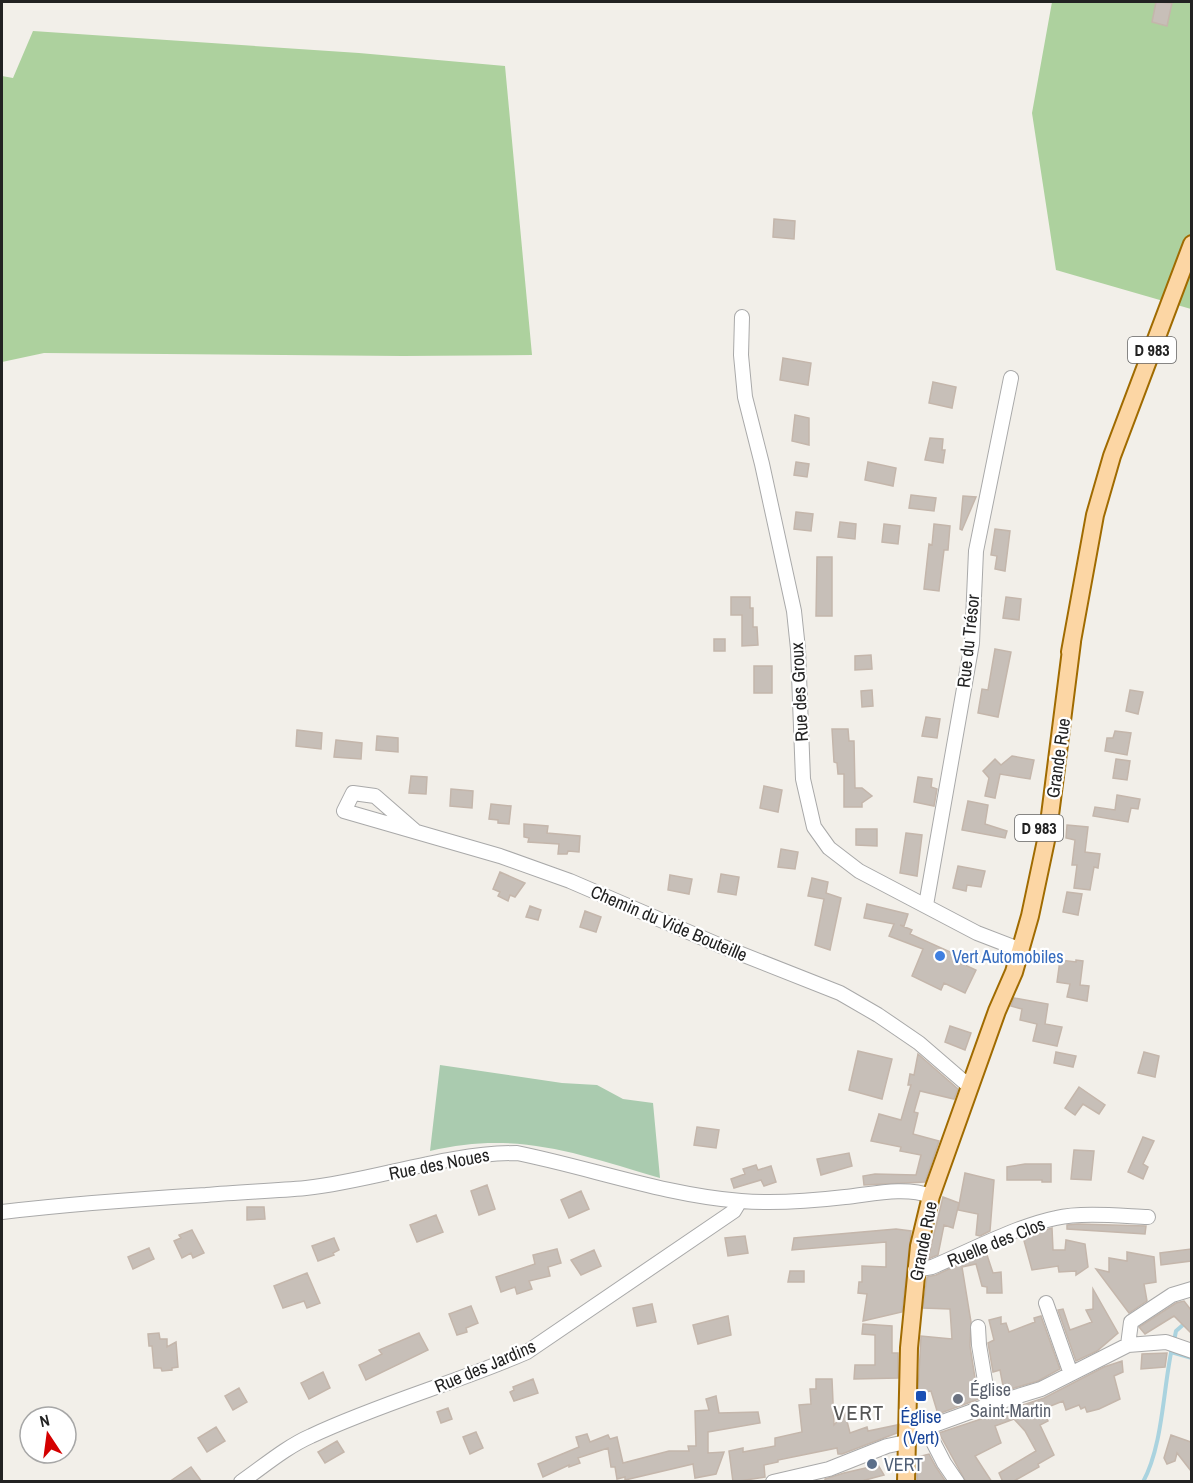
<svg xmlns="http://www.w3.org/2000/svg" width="1193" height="1483" font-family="'Archivo Narrow',sans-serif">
  <rect width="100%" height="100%" fill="#f2efe9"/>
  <!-- forest -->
  <path fill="#add19e" d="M1052,2h139v307l-135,-39 -24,-157z
    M33,31l326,22 146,13 27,289 -129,1 -359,-3 -42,9v-286l11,2z"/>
  <!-- cemetery -->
  <path fill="#aacbaf" d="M440,1065l122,18 35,2 26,14 30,4 7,75c-82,-24 -143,-48 -230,-27z"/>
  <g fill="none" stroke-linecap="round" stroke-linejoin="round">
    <!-- stream -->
    <path stroke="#aad3df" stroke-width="4" d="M1174,1341l2,-10 16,-14
      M1171,1352l21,6
      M1143,1482c20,-37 20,-93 29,-134"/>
  </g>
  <!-- building -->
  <path fill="#c7bfb8" stroke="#c4b6ab" stroke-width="1.5" d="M1156,2l16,1 -5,23 -15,-4z
    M774,219l21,2 -1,18 -21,-2z
    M783,358l28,5 -3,22 -28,-5z
    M933,382l23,5 -4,21 -23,-5z
    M795,415l14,3v27l-17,-4z
    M930,438l13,1 -1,11h3l-2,13 -18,-3z
    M796,462l13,2 -2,13 -13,-2z
    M868,462l28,6 -3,18 -28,-6z
    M911,495l25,3 -2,13 -25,-3z
    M963,496l13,1 -14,33 -2,-1z
    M796,512l17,2 -2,17 -17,-2z
    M840,522l16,2 -1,15 -17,-2z
    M884,524l16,2 -2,18 -16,-2z
    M934,524l16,2 -2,24h-4l-5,41 -15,-2 5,-45 3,1z
    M995,529l15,2 -5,40 -10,-2 2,-13 -6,-1z
    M817,557h15v59h-16z
    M731,597h19v11h3v19h4l1,18 -16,1v-31h-11z
    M1006,597l15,2 -2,21 -16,-2z
    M714,639h11v12h-11z
    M995,649l16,3 -13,65 -20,-4 4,-24 6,1z
    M871,655l1,14 -17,1v-14z
    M754,666h18v27h-18z
    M872,690l1,16 -11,1 -1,-16z
    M1130,690l13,2 -5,22 -12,-3z
    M926,717l14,2 -3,19 -15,-2z
    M832,729h16l1,12h5l1,47h7l10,8 -10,7v4h-18v-33h-6l-1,-11 -3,-1z
    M297,730l25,3 -1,16 -25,-3z
    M1115,731l16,2 -4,22 -22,-4 2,-13h6z
    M377,736l21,2v14l-22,-2z
    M336,740l26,3 -1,16 -27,-2z
    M1012,756l22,4 -4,19 -30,-5 -5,24 -10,-2 4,-18 -6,-7 12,-12 6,6z
    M1116,759l14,2 -3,19 -14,-2z
    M411,776l16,1 -1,17 -17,-1z
    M918,777l14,2 -1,8 6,2 -3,17 -20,-4z
    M764,786l18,4 -4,22 -18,-4z
    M451,789l22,2 -1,17 -22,-2z
    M1117,795l23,4 -2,10 -7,-1 -3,14 -35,-6 2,-9 20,3z
    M968,801l20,4 -3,19 22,7 -2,7 -43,-8z
    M491,804l20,2 -2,18 -11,-1v-3l-9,-1z
    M524,824l24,2 -1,7 33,3 -1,16 -11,-1 -1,3h-9l1,-10 -31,-2 1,-4 -5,-1z
    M1067,825l21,2 -3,25 15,2 -2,14 -4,-1 -4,23 -16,-2 3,-23h-5l3,-25 -9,-2z
    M856,829h21v17l-21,-1z
    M906,833l16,2 -5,41 -17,-3z
    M781,849l17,3 -3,17 -17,-2z
    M958,866l27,5 -4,16 -14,-2 -1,6 -13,-3z
    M500,872l25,11 -10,14 -5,-2 -2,6 -10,-5 2,-4 -7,-3z
    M721,874l18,3 -3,18 -18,-3z
    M670,875l22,4 -3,15 -21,-4z
    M812,878l16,4 -2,11 15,5 -11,52 -15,-5 9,-46 -16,-3z
    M1067,892l15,2 -4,21 -15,-3z
    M867,904l41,10 -4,12 -4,-1 12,5 -2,4 47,21 -3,5 22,10 -11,23 -21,-10 -3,7 -29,-14 11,-27 -34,-13 5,-12 -30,-6z
    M530,906l11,4 -3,10 -12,-3z
    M585,911l16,6 -5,15 -16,-5z
    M1060,960l16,2v-2l7,1 -3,24 9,1 -2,15 -20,-4 3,-13 -13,-2z
    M1014,998l34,6 -3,20 17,3 -5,19 -24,-5 4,-17 -17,-4 2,-11 -11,-3z
    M950,1026l21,7 -6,17 -20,-8z
    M858,1051l34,8 -10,40 -33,-9z
    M1056,1052l20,4 -3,11 -19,-4z
    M1144,1052l15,4 -4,21 -17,-4z
    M918,1054l40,35 -4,10 -34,-8 -6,21 4,1 -5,21 26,7 -14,41 -61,3 -1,-9 12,-2 41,1 5,-20 -21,-4 1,-4 -30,-6 8,-27 22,6 10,-35h-3l2,-11 4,1z
    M1079,1087l26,18 -6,9 -16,-10 -8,11 -10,-7z
    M697,1127l22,3 -3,18 -22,-3z
    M1143,1137l11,4 -11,23 5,3 -5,12 -15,-7z
    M1074,1150l20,1 -3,29 -20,-1z
    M849,1153l3,13 -31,9 -4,-16z
    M1025,1164h26v18h-9v-2h-35v-13z
    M756,1165l2,5 13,-4 5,16 -12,4 -3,-6 -27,8 -3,-9 14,-5 -2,-5z
    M965,1173l29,7 -4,51 -10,5 -4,-1 2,-21 -20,-4z
    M487,1185l8,24 -16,6 -8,-24z
    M581,1191l8,18 -20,9 -8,-18z
    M943,1197l16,6 -6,25 -9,-3 -6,30 -10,4z
    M247,1207h17l1,12 -18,1z
    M436,1215l7,17 -26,10 -7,-17z
    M1078,1224l68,2 -1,8 -78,-5v-4z
    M1052,1228l1,22h12l1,-10 19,4 3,23 -12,8v-4l-17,1 -1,-6 -26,4 -9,-33z
    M896,1229l15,2 -9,81 -39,9 4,-27 -9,-1 1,-11h3v-16l24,1v-25l-94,8 2,-12z
    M192,1230l12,23 -11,5 -2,-5 -9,5 -8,-17 7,-3 -2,-3z
    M745,1236l3,17 -20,3 -3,-18z
    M334,1238l5,12 -6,3 1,2 -16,6 -6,-15z
    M149,1248l5,11 -21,10 -5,-12z
    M557,1249l4,14 -13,4 2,9 -21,5 3,8 -15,5 -2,-7 -14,5 -5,-15 39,-13 -2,-9z
    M1191,1249v12l-30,4 -1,-12z
    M594,1250l7,16 -20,9 -10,-15z
    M986,1252l7,21 8,-1 1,21h-15v-6l-5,-1 -6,-22 -14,3 9,55 -1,24 5,32 -1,1 2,3 3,17 -41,15 -7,-23 -13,2 3,-57 31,3 -2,-30 -27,-1 4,-31 9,-2z
    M1127,1252l27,5 2,25 -12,2 3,17 -18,12 -33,-44 13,3v-14l18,3z
    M790,1271h14v11h-16z
    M307,1273l13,30 -13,5 -3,-7 -21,7 -9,-22z
    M1093,1289l25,44 -21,18 -21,10 -18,-51 5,-1 7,21 22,-8 -6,-12 7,-1z
    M1184,1301l7,9v23l-17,-17 -29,18 -6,-7 37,-24z
    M652,1304l4,18 -19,4 -4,-18z
    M471,1306l7,17 -12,5 1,4 -10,3 -8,-21z
    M728,1316l3,19 -33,9 -5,-19z
    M1041,1316l19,53 -22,12 -34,10 -4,-21 -7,2 -5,-29 6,-3 -5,-20 12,-3v7l5,-1 3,9 26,-10 -1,-4z
    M863,1324l29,2v27h6v25l-44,1 1,-14h20v-30l-13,-1z
    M159,1333l1,6h7v8l9,-5 2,25 -6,1v2l-10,1 -1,-3h-7l-2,-22h-3l-1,-12z
    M419,1333l9,17 -62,30 -7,-15 23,-11 -3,-4z
    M1167,1353l-2,14 -24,2 1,-15z
    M1122,1361l1,11 -9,4 6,23 -21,10 -12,3 -2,-5 -4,2 -2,-4 -13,5 -3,-9 -20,8 5,12 -8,4 14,30 -16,9 1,3 -27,15h-9l-4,-9 37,-22 -11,-20 -11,-12 -19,7 6,17 -26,13 17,26h-26l-27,-49 105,-35 60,-31z
    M323,1372l7,16 -21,11 -8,-16z
    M533,1379l5,14 -24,8 -4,-9 4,-2 -1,-3z
    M816,1379h16l2,46 11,-12 5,20 17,-6 1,4 29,-6v8l-55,21h-4l-1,-6 -59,12v2l-14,3 1,12 -32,5 -4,-31 14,-3v4l32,-6v-8l27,-6 -3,-27 12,-1 -1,-15h6z
    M239,1388l8,14 -14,8 -8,-14z
    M716,1396l3,17 39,-1 2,11 -52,9v21l16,-1 -8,22 -21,4 -2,-14 -68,16v-3l-8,2 -2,-12h-4l-3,-19 -30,10 2,5 -11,4v-2l-26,12 -5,-13 41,-17 -3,-10 11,-3 3,8 18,-7 2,4 7,-2 6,26 46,-12h20l-1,-5h8l-1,-35 14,-1 -3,-11z
    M448,1408l4,11 -11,4 -4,-11z
    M216,1427l9,14 -18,11 -9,-14z
    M476,1432l7,16 -13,6 -7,-17z
    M1171,1435l20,7v29l-14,-18 -2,8 -8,3 -3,-6z
    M337,1441l7,11 -19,11 -7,-11z
    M929,1454l7,13 10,15h-29v-25z
    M878,1465l6,10 -26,7h-33v-3l19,-6z
    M191,1467l11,15h-33z"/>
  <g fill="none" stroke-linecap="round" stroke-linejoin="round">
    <defs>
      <path id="minor" d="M742,317l-1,38 4,42 17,67 32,147 4,38 5,130 11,48 15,21 30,23 118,62 44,17
        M414,830l-39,-34 -22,-3 -9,18 156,45 70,25 151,65 119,47 38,22 41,28 51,44
        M926,905l46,-262 4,-92 35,-173
        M2,1212c68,-8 136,-13 204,-17 33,-3 67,-4 100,-7 71,-8 139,-35 211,-35 74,15 148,42 224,48 35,3 70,0 104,-4 28,-3 60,-11 86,-1
        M915,1270l17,-3c38,-16 85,-41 124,-49 25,-6 66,-2 92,-1
        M1046,1303l25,71
        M978,1327l1,18 10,60
        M1128,1345l3,-23 41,-27 20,-6
        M926,1428l18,35 13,19
        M907,1430l19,-2 63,-23 52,-16 87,-44 38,-3 26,9
        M241,1482c23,-16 45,-35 70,-46 70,-33 145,-53 216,-84l207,-141 6,-10
        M773,1482l56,-13 58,-23 19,-4"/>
      <path id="major" d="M1070,652l25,-137 17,-59 80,-212
        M906,1482l3,-134 10,-102 12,-50 66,-185 17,-39 16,-56 18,-85 24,-189"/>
    </defs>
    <!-- minor casing -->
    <use href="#minor" stroke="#a9a9a9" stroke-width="16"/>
    <!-- major casing -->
    <use href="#major" stroke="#a06b00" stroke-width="20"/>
    <!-- minor -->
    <use href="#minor" stroke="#fff" stroke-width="14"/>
    <!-- major -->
    <use href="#major" stroke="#fcd6a4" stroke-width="16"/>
  </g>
  <!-- markers -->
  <circle fill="#3f7fe0" stroke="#fff" stroke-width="2" cx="940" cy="956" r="6"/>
  <rect fill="#1a4fb4" stroke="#fff" stroke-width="2" x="915" y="1390" width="12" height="12" rx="3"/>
  <circle fill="#6b7280" stroke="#fff" stroke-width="2" cx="958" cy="1399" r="6"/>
  <circle fill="#5c6f8a" stroke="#fff" stroke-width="2" cx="872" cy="1464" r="6"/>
  <g text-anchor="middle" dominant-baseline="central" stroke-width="4.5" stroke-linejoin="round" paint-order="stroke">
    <!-- shield labels -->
    <g fill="#fff" stroke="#646464" stroke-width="1.5">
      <rect x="1128" y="337" width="48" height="26" rx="4.5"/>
      <rect x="1015" y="815" width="48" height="26" rx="4.5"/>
    </g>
    <g font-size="16" font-weight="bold" fill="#222">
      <text x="1152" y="350">D 983</text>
      <text x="1039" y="828">D 983</text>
    </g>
    <!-- street labels -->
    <g font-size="18" fill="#222" stroke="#fff">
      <text transform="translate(968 641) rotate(-84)">Rue du Trésor</text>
      <text transform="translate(799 692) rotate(-93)">Rue des Groux</text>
      <text transform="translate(1058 758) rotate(-82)">Grande Rue</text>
      <text transform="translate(669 923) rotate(23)">Chemin du Vide Bouteille</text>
      <text transform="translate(439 1164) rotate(-11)">Rue des Noues</text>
      <text transform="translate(923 1241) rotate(-79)">Grande Rue</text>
      <text transform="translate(996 1242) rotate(-22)">Ruelle des Clos</text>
      <text transform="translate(485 1366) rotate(-23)">Rue des Jardins</text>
    </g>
    <!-- shop labels -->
    <g font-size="18" fill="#366cbe" stroke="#fff" text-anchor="start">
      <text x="952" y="956">Vert Automobiles</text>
    </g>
    <!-- worship labels -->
    <g font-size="18" fill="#5b616d" stroke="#fff" text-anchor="start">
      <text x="970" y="1389">Église<tspan x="970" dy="21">Saint-Martin</tspan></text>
    </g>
    <!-- transit labels -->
    <g font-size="18" fill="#164399" stroke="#fff">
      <text x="921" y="1416">Église<tspan x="921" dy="21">(Vert)</tspan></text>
    </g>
    <!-- service labels -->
    <g font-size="18" fill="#4e5e75" stroke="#fff" text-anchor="start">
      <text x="884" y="1464">VERT</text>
    </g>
    <!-- quarter labels -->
    <g font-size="21" letter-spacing="1.5" fill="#555" stroke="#fff">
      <text x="859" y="1412">VERT</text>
    </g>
  </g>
  <!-- border -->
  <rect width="1193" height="1483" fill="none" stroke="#222222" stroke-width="6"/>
  <!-- north arrow -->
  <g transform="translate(48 1435) rotate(347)"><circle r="28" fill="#ffffff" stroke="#a7a7a7" stroke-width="1.5"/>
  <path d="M0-4.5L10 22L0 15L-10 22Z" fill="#d40000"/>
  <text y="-9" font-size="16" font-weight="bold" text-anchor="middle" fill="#222222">N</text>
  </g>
</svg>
